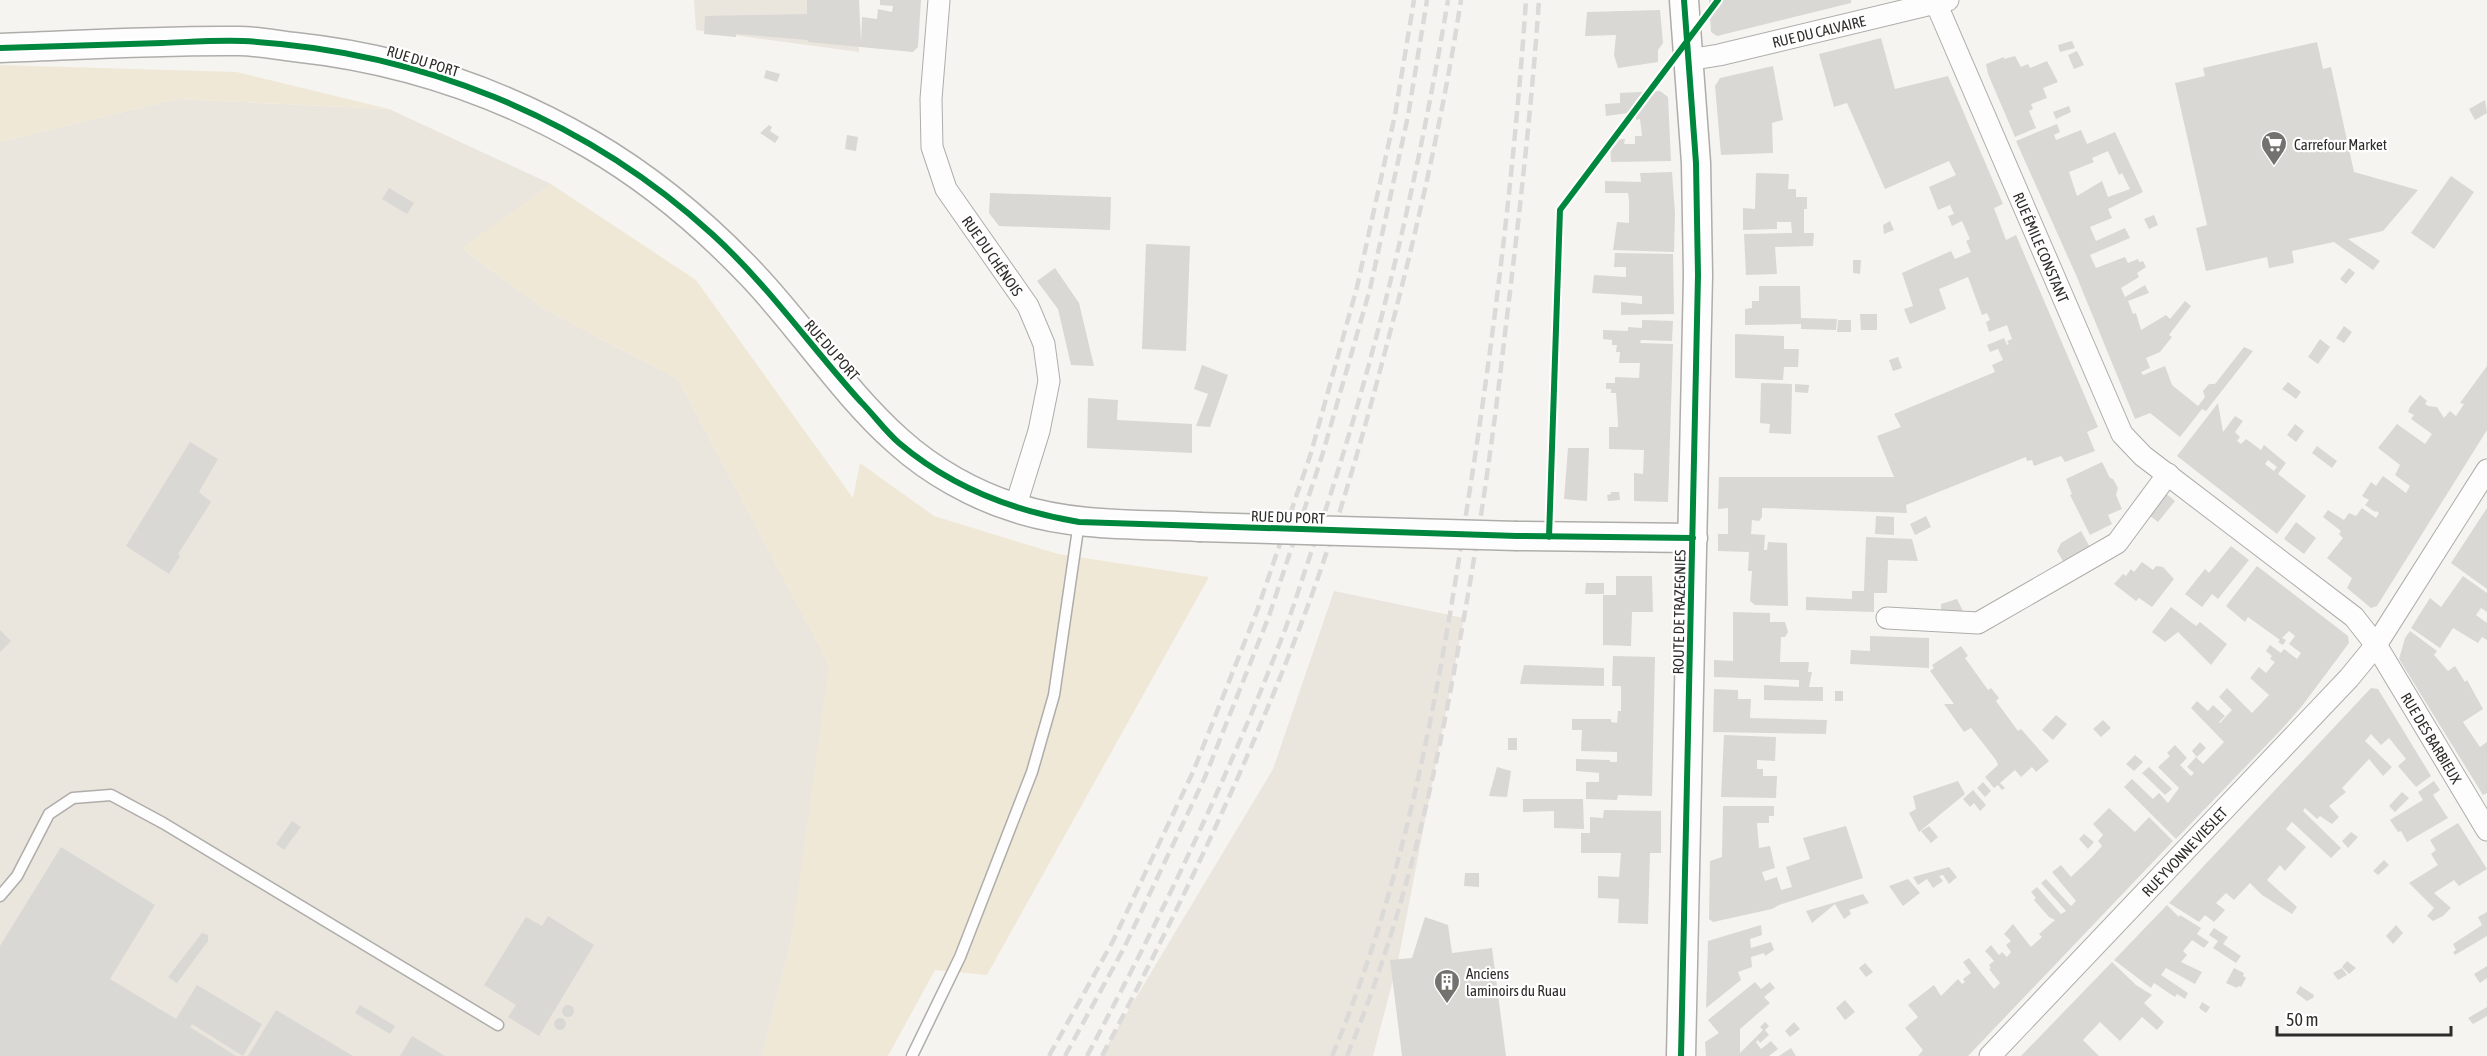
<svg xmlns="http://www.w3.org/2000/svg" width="2487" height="1056" font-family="'Asap Condensed',sans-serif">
  <rect width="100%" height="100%" fill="#f6f4f0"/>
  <!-- built -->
  <path fill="#eae5dd" d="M694,0h163l2,52 -163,-22z
    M177,99l212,10 162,75 -88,65 81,60 134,70 155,293 -42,270 -29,114h-762v-914z
    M1334,591l130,27 -66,343 -25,95h-272l172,-287z"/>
  <!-- green -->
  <path fill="#f0e8d7" d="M0,65l237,7 152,37 -212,-10 -177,43z
    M551,184l145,96 157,218 7,-35 74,53 124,38 151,23 -222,398 -52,-5 -47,86h-126l29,-114 38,-277 -151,-286 -134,-70 -82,-61z"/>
  <!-- building -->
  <path fill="#d9d8d4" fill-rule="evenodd" d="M807,0h52l2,42 1,-25 15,2 1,-10 14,3 1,-6 -13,-1v-5h41l-3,47 -5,5 -105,-10v-2l-72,-6v3l-32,-3 1,-18 102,-2z
    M1709,0h142v3l-134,33 -6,-4z
    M1660,10l3,33 -5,7v12l-40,6 -4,-13 2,-20 -31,1 2,-24z
    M1881,38l14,51 53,-13 55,128 -9,4 12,32 10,-5 82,192 -11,5 8,19 -30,11 -4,-6 -27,10 -2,-6 -5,1 -1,-4 -120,48 1,8 -145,-5v9l-3,4 -7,-1 -1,14 14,1 -1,15h3l1,-8 19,1 1,63 -33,-1 -5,-4 2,-30h-4l1,-19 -31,-1v-17h10v-26l-10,1 1,-32h175l-17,-41 24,-9 -7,-13 101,-42 -3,-7 11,-5 -5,-11 -8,3 -3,-7 17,-7 3,7 2,-1 -2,-3 5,-2 -5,-14 -18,7 -3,-10 4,-2 -3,-7 -5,2 -14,-38 -29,12 7,20 -36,15 -6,-15 9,-3 -11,-33 49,-22 4,8 16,-7 -5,-11 4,-2 -8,-18 -10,5 -4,-10 6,-2 -4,-9 -12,5 -9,-23 27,-12 -7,-14 -64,28 -38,-86 -13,4 -15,-53z
    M2072,41l3,7 -15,4 -2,-7z
    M2317,42l6,27 8,-2 23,105 64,18 -35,41 -35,8 32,22 -7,9 -39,-28 -42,9 2,12 -25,5 -2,-11 -61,14 -10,-43 11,-3 -32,-142 30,-7 -2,-8z
    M2077,51l7,14 -10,4 -6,-14z
    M2015,56l6,11 7,-3 2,4 17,-7 11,21 -15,6 4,10 -16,6 2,5 -4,2 7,17 -21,9 -27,-63 -2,-10 18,-7v2z
    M1773,66l10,54 -11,3 1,30 -52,2 -6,-69 5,-8z
    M766,70l14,4 -3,8 -13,-4z
    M1660,91l8,6 3,64 -60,1 -1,-22 15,-1 -1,5h11v-8h7l-2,-17 -4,1v-8l-30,4 -1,-12 15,-1v-10z
    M2485,100l2,13 -12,7 -6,-11z
    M2069,106l2,6 -15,7 -3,-7z
    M2057,124l3,8 -6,3 2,5 25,-10 6,14 28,-12 28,60 -35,17 4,9 -22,9 6,14 29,-13 5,10 -40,17 6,13 29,-11 3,6 10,-4 1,3 4,-1 3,6 -9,6 2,4 -18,11 4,9 20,-12 4,8 -21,8 5,13 3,-1 5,17 25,-15 4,4 15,-18 6,5 -22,29 3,2 -12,15 -14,6 4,10 -9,4 2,3 22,-9 7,19 26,21 7,-9 -2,-6 6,-7h6l29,-37 9,4 -47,60 -4,-2 -22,28 -30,-24 -15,6 -59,-144 -60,-134zM2108,151l11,24 3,-2 8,16 -22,8 -6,-16 -25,15 -8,-24 25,-10 -2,-4z
    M769,125l3,2 -2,4 9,6 -4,6 -15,-10z
    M847,135l11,2 -2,14 -11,-2z
    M1672,172l3,41 -1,39 -61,-2 4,-28 12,1v-23l-1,-7h-23v-12l36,1 -1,-9z
    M1756,173l33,1 -1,15h8v8h11v12h-3v24h10l-1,13 -38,1 2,27 -31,1 -2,-41 48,-1 -1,-11h-14v7l-34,1v-22l12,1z
    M2451,176l23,16 -40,57 -23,-16z
    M389,188l25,15 -7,11 -25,-15z
    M990,193l121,4 -1,33 -111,-4 -10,-13z
    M2154,215l4,10 -9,4 -5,-10z
    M1890,221l4,9 -10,4 -1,-9z
    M1146,244l44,2 -4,105 -44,-2z
    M1615,253l58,1 1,60 -53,1v-13l21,2v-8l-50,-3 2,-18 32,2v-10h-12z
    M1853,260h8l-1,14 -7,-1z
    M1055,268l24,35 15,63 -23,-1 -13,-56 -21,-28z
    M2349,268l6,5 -9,11 -6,-5z
    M1759,286h41l1,32 36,1 -1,11 -35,-1v-5l-56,1v-16l7,-1v-7h7z
    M1860,314h17v16h-16z
    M1642,320l31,1 -1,20 -31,-1 -1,3 33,1 -5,158 -34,-1v-28l9,1 1,-24 -35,-1v-22h9v-4l-2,-30h-5v-4h-5v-6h9v-6l24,1 1,-15h-21l1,-11h-4l1,-7h-5v-5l-9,-1v-9l25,1v-4l14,1z
    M1838,320h13v12h-14z
    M2344,326l8,6 -8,11 -8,-5z
    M1735,334l49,2v13h15l-1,18h-14l-1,13 -48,-2z
    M2320,339l10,8 -12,17 -10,-7z
    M1898,357l4,11 -9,3 -4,-11z
    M1202,365l26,10 -18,52 -14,-1 12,-32 -14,-5z
    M2487,366v64l-110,176 -6,2 -24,-20 5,-10 -25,-20 16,-20 -4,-4 2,-3 -18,-14 5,-7 16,10 5,-7 7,3 6,-8 14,10 3,-5 -3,-2 -1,1 -10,-7 4,-5 -7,-4 9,-14 5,4 7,-10 23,17 4,-7 -15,-11 5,-10 -22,-17 19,-24 28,20 7,-10 -21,-15 3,-4 -6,-3 2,-5 10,-12 7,6 -2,3 3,2 9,1 7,11 6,-7 6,5 8,-12 -4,-1z
    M2288,382l13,10 -5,7 -14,-10z
    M1761,383l31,1 -1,50 -22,-1 1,-9 -10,-1z
    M1795,384l14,1 -1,8 -13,-1z
    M1088,398l30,2 -1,20 75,4v29l-105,-5z
    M2218,403l5,29 12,-16 8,5 -8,11 5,5 -3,4 4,3 5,-5 15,11 3,-5 22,18 -8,11 28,22 -29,38 -100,-78zM2268,460l9,7 -3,4 -9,-7z
    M2295,424l9,7 -8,11 -9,-7z
    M190,442l28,17 -19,33 12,10 -33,52 2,2 -11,18 -43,-28z
    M2317,446l20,15 -5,7 -20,-15z
    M1568,448h21l-2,53 -23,-2z
    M2102,462l8,16 3,1 5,9 -2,7 6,14 -14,6 4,9 -22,11 -20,-40 2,-1 -6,-15z
    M2163,491l12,10 -17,21 -12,-9z
    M1611,492h8l1,8 -12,1 -1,-6 4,-1z
    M2487,508v81l-36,-26z
    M1876,516l18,1v18l-19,-1z
    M1926,516l5,11 -16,8 -5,-11z
    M2296,522l20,16 -12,16 -20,-15z
    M2081,531l11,20 -26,15 -9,-15 4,-8z
    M1866,537l46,2 6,22 -30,-1 -1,33h-13v19l-68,-2v-13l46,2v-8h12z
    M2231,546l18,14 -31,39 -6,-5 -10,13 -17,-13 20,-25 4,4z
    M2142,562l11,8 3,-4 7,1 11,12 -22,28 -13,-9 -3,3 -22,-17 9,-10 3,2 5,-7 3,3z
    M2257,566l91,70 1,7 -47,63 -22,25 -104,108 -52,-52 8,-8 21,20 6,-6 9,10 11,-15 -21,-21 12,-11 -3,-3 8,-8 12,13 -7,7 11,11 3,-3 -7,-6 9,-10 7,7 21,-22 -33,-34 6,-7 11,10 5,-6 12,11 -6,6 1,1 12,-13 -13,-13 8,-9 25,25 17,-18 -19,-17 9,-11 7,6 9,-11 -5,-3 2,-3 -6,-5 4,-6 11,8 3,-4 13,10 4,-6 -12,-9 6,-8 -6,-5 -7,7 4,2 -3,5 -5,-3 2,-2 -32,-23 -3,5 -19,-16z
    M1616,576h36l1,36h-21l-1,34 -28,-1v-50h13z
    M2463,576l24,17v19l-6,-4 -5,7 11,8v17l-5,-3 -4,6 -25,-15 -13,20 -29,-20 19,-30 11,9z
    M1586,583h18v11h-19z
    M1957,599l7,14 -23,7v-16z
    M2171,607l25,19 4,-4 27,22 -16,21 -33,-33 -13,10 -13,-10z
    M1733,612l37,1v9h15l3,10 -3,5h-4l-1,25h29l-1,10h4l-3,15h14v14l-59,-1v-15l35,2v-7l-85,-3v-17l19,1z
    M0,630l11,11 -11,11z
    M2410,631l27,20 -3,4 14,16 7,-5 10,16 2,-2 16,29 -20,13 17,25 7,-5v51l-4,2 -84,-136 6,-21z
    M1870,636l59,2v30l-79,-4 1,-14 19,1z
    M1961,646l7,10 -3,2 23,32 3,-2 8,10 -3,3 22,30 3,-2 28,32 -13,11 -4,-5 -11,10 -6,-7 -15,13 5,5 -3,2 -4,-5 -4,3 -9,-11 13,-12 -2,-5 -25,-32 -7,4 -20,-28h10l-24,-33 4,-3 -2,-3z
    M1613,656l42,1 -3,139 -34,-1 -1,5 -31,-1v-17h13v-9l-23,-2v-12l34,1v2h7v-10l-36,-1 1,-21h-10v-11h39v3l6,1 1,-12h3v-25h-9z
    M1524,665l80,3v18l-84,-2z
    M2371,688l7,1 53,87 -15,11 -18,-21 8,-7 -17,-21 -8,7 -10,-11 -6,7 27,26 -9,9 -14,-17 -27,29 4,4 -17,14 10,11 -7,7 -12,-8 -3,3 -12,-11 -2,3 38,37 -10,10 -39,-36 -6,7 20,18 -21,24 -5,-6 -13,15 30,27 -5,7 -30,-19 -12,-12 -16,17 -8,-7 -10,10 9,7 -11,12 -9,-7 -6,7 -30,-19z
    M1714,689l24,1v9h13l-1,19 77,2 -1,14 -113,-2z
    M1835,691h8v10h-8z
    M2056,715l11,9 -14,16 -11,-10z
    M2103,720l8,8 -10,9 -8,-8z
    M1724,735l52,2 -1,24 -18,-1v9h6v7h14l-1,22 -55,-1z
    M1508,738h9v12h-9z
    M2200,742l6,6 -9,9 -5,-6z
    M2135,755l8,7 -9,9 -8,-7z
    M1497,767l14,4 -4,26 -18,-1z
    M2149,767l23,22 -7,6 -23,-22z
    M1958,781l7,13 -46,38 -10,-19 7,-4 -3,-13z
    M2434,781l6,9 -7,5 15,23 -41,24 -6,-11 -3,1 -8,-12 33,-20 -5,-8z
    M1983,782l8,9 -6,6 -8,-9z
    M1973,790l13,15 -6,6 -6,-8 -4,4 -7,-8z
    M2402,792l7,6 -14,14 -6,-6z
    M1523,799h60l1,30 -30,-1v-17l-31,1z
    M1723,806h51v10h-5v7h-12l2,25 11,-2 5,22 -13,4 3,9 12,-4 4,13 11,-3 -6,-20 24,-8 -7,-21 43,-12 17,52 -84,27 -7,4 -59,13 -4,-3 1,-58 12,-4z
    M2109,808l26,24 14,-15 24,24 -205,215h-50l5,-6 -18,-22 13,-11 -10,-12 26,-20 7,11 17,-17 4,5 3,-2 -2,-3 8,-6 -8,-11 6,-4 25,31 6,-6 -11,-14 2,-1 -2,-3 5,-4 -9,-10 6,-6 8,10 3,-3 5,5 4,-5 -5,-7 5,-4 -7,-7 9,-10 18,23 11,-10 -3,-3 16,-14 -6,-3 -15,-17 2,-2 -5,-6 6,-5 24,27 5,-3 -25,-28 5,-4 25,27 5,-5 -24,-29 9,-7 10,12 20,-19 11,-12 -4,-5 5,-6 -10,-11z
    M1604,810l57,1v42h-11l-2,71 -30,-1 1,-24 -21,-1v-22l21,1 2,-24h-40v-20h9v-16l13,1z
    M292,821l9,6 -17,23 -8,-6z
    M2458,823l29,46 -28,17 -5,-6 -20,13 17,15 -8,8 -10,5 -6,-5 7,-8 -25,-25 29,-18 -7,-11 5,-4 -6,-10z
    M1929,826l9,11 -7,6 -10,-12z
    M2351,832l7,5 -10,11 -6,-7z
    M2084,834l10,8 -6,7 -9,-10z
    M61,847l94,58 -45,74 66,40 21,-34 65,39 -19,32 -51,-32 -2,3 46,29h-236v-110z
    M2384,860l5,5 -11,10 -5,-4z
    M1949,867l8,10 -8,7 -6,-9 -4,1 4,5 -10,7 -6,-9 -9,6 -5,-8z
    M1465,873h14v14l-15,-1z
    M1908,879l12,14 -17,13 -14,-20z
    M1863,894l6,9 -20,7 2,4 -7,5 -9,-15 -23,19 -6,-12z
    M2167,905l12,12 1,-2 21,13 -4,6 12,8 -5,6 -12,-8 -9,11 4,4 -6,7 21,10 -7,12 -29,-16 -5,7 27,18 -3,6 -8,-5 -2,3 -21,-14 -3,5 -37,-28z
    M2487,912v24l-32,19 -2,-3 3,-2 -3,-6 29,-19 -4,-8z
    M548,916l46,29 -55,91 -31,-19 8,-12 -32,-20 42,-68 16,9z
    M1425,917l23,8 4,28 40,-5 14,108h-104l-12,-96 22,-2z
    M1761,925l1,10 -12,4 1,9 20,-6 3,8 -9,6 -1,-3 -13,4 1,10 -14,5 3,8 -35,28 2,-67z
    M2396,925l7,8 -10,11 -7,-8z
    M2214,928l14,9 -5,7 18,12 -5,7 -23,-15 5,-7 -9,-6z
    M202,933l6,2v6l-31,42 -9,-6z
    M2347,961l9,7 -7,6 -7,-7z
    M2112,962l24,23 16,10 -8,8 20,19 -7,8 -15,-13 -22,24 -20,-19 -17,18 16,16h-78z
    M1865,963l8,9 -7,5 -7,-9z
    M2487,966v12l-7,5 -6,-9z
    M2234,968l10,5 -1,3 3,2 -5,9 -3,-1 -1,2 -11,-5z
    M2342,968l5,7 -9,5 -5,-7z
    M1755,982l6,7 9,-7 5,6 -11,9 6,6 -30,26v24l23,-23 -3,-3 5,-5 4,4 -4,4 4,5 -9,8 -2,-3 -2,2 5,7 10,-8 7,8 -9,7h-63l-1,-14 14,-9 -11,-13z
    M2300,986l14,9 -1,3 -6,3 -11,-8z
    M1845,1000l10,12 -10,8 -9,-12z
    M2202,1002l8,5 -4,6 -7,-5z
    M562 1011a6 6 0 1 1 12 0a6 6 0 1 1-12 0Z
    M360,1005l35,21 -5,8 -35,-21z
    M2487,1007v9l-14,8 -5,-6z
    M276,1010l77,46h-105z
    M554 1024a6 6 0 1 1 12 0a6 6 0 1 1-12 0Z
    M1794,1022l6,7 -10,8 -5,-6z
    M412,1036l33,20h-45z
    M1791,1048l5,8h-17z"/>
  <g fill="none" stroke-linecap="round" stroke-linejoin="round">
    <defs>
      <path id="lane" d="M0,896l17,-20 32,-62 24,-16 38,-3 52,28 335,202
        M912,1056l48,-99 72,-185 22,-77 25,-173"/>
      <g id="street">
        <path id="s1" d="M939,0l-8,99 1,48 14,42 82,117 16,38 5,37 -10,50 -24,77"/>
        <path id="s2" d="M1936,3l186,431 21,22 211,161 22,28 111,185"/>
        <path id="s3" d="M1688,60l31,-5 229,-55"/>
        <path d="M1887,618l91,5 139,-80 51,-69"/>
        <path id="s4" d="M1990,1056l359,-378 27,-33 111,-175"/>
      </g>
      <path id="secondary" d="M0,48c80,-3 160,-8 239,-7 18,0 37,4 55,6 104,11 205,44 296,97 60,35 116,82 164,133 49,52 90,116 144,164 33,30 76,54 118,67 59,19 122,16 183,19
        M1517,536l176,2
        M1681,1056l17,-781 -2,-112 -12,-163"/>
    </defs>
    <!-- lane casing -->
    <use href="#lane" stroke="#aeadaa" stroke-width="13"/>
    <!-- street casing -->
    <use href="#street" stroke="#aeadaa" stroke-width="23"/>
    <!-- secondary casing -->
    <use href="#secondary" stroke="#aeadaa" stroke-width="31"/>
    <!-- lane -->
    <use href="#lane" stroke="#fefdfd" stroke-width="10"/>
    <!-- street -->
    <use href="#street" stroke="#fefdfd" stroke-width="21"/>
    <!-- secondary -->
    <use href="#secondary" stroke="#fefdfd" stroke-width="28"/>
    <!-- rail -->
    <path stroke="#dbdad9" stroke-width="4.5" stroke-dasharray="12 6" stroke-linecap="butt" d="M1049,1056l64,-115 80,-169 64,-161 54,-158 46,-166 38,-172 19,-115
      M1065,1056l59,-108 81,-171 64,-161 53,-160 48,-167 38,-173 19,-116
      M1087,1056c74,-139 143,-282 199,-429 11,-30 20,-61 31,-91 59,-177 100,-352 131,-536
      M1102,1056c73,-138 140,-279 196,-424 34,-88 60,-178 84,-269 32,-120 60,-240 79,-363
      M1332,1056c71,-169 104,-349 132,-529 28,-175 50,-351 62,-527
      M1347,1056c52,-125 84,-258 108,-390 20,-105 36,-210 48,-316 14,-116 28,-233 36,-350"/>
    <defs>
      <path id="secondary-bridge" d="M1199,527l318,9"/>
    </defs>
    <!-- secondary-bridge casing -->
    <use href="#secondary-bridge" stroke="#aeadaa" stroke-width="31" stroke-linecap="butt"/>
    <!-- secondary-bridge -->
    <use href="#secondary-bridge" stroke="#fefdfd" stroke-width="28"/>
    <defs>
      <path id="cycleway" d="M0,48c54,-2 108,-3 162,-5 27,-1 54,-3 81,-2 173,9 341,76 469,193 55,50 99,113 149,168 13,13 24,29 38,41 52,44 114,68 180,79l438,14 176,2
        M1549,537l11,-327 158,-210
        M1681,1056l17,-781 -2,-112 -12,-163"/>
    </defs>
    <!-- cycleway casing -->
    <use href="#cycleway" stroke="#fff" stroke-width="10"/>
    <!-- cycleway -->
    <use href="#cycleway" stroke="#00873e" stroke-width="6"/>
  </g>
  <!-- icons -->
  <defs>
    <symbol id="supermarket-pin" viewBox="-11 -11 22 30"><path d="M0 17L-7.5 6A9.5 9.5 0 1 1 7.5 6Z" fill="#74726f" stroke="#fff"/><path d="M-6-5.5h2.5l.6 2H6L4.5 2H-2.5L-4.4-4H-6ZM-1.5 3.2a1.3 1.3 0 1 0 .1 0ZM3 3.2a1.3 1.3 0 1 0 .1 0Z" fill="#fff"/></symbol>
    <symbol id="building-pin" viewBox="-11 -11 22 30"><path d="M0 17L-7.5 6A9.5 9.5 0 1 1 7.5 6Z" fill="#74726f" stroke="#fff"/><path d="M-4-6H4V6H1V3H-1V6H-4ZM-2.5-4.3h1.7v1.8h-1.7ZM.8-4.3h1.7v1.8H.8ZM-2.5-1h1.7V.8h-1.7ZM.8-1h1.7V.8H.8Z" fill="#fff"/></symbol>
  </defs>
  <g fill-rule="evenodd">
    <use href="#supermarket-pin" x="2259" y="129" width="30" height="40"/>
    <use href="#building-pin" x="1432" y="967" width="30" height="40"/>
  </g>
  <g text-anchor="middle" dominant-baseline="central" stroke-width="4.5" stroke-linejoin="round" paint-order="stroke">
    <!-- street labels -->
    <g font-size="15" fill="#2e2c2a" stroke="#fff">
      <text stroke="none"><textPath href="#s3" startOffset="134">RUE DU CALVAIRE</textPath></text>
      <text transform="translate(423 61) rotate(17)">RUE DU PORT</text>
      <text stroke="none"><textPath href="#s2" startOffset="266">RUE ÉMILE CONSTANT</textPath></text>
      <text stroke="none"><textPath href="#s1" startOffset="273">RUE DU CHÊNOIS</textPath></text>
      <text transform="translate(832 350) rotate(49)">RUE DU PORT</text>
      <text transform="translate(1288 517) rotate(2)">RUE DU PORT</text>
      <text transform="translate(1679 612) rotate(-89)">ROUTE DE TRAZEGNIES</text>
      <text stroke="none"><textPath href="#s2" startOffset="909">RUE DES BARBIEUX</textPath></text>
      <text stroke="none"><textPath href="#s4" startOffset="282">RUE YVONNE VIESLET</textPath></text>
    </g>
    <!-- poi labels -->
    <g font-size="15" fill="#2e2c2a" stroke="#fff" text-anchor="start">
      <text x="2294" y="144">Carrefour Market</text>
      <text x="1466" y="973">Anciens<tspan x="1466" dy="17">laminoirs du Ruau</tspan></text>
    </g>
  </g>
  <!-- scale -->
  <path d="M2277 1026v9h174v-9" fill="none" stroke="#2e2c2a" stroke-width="3"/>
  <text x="2286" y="1026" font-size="18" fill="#2e2c2a" stroke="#ffffff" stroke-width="4.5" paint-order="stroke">50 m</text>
</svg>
